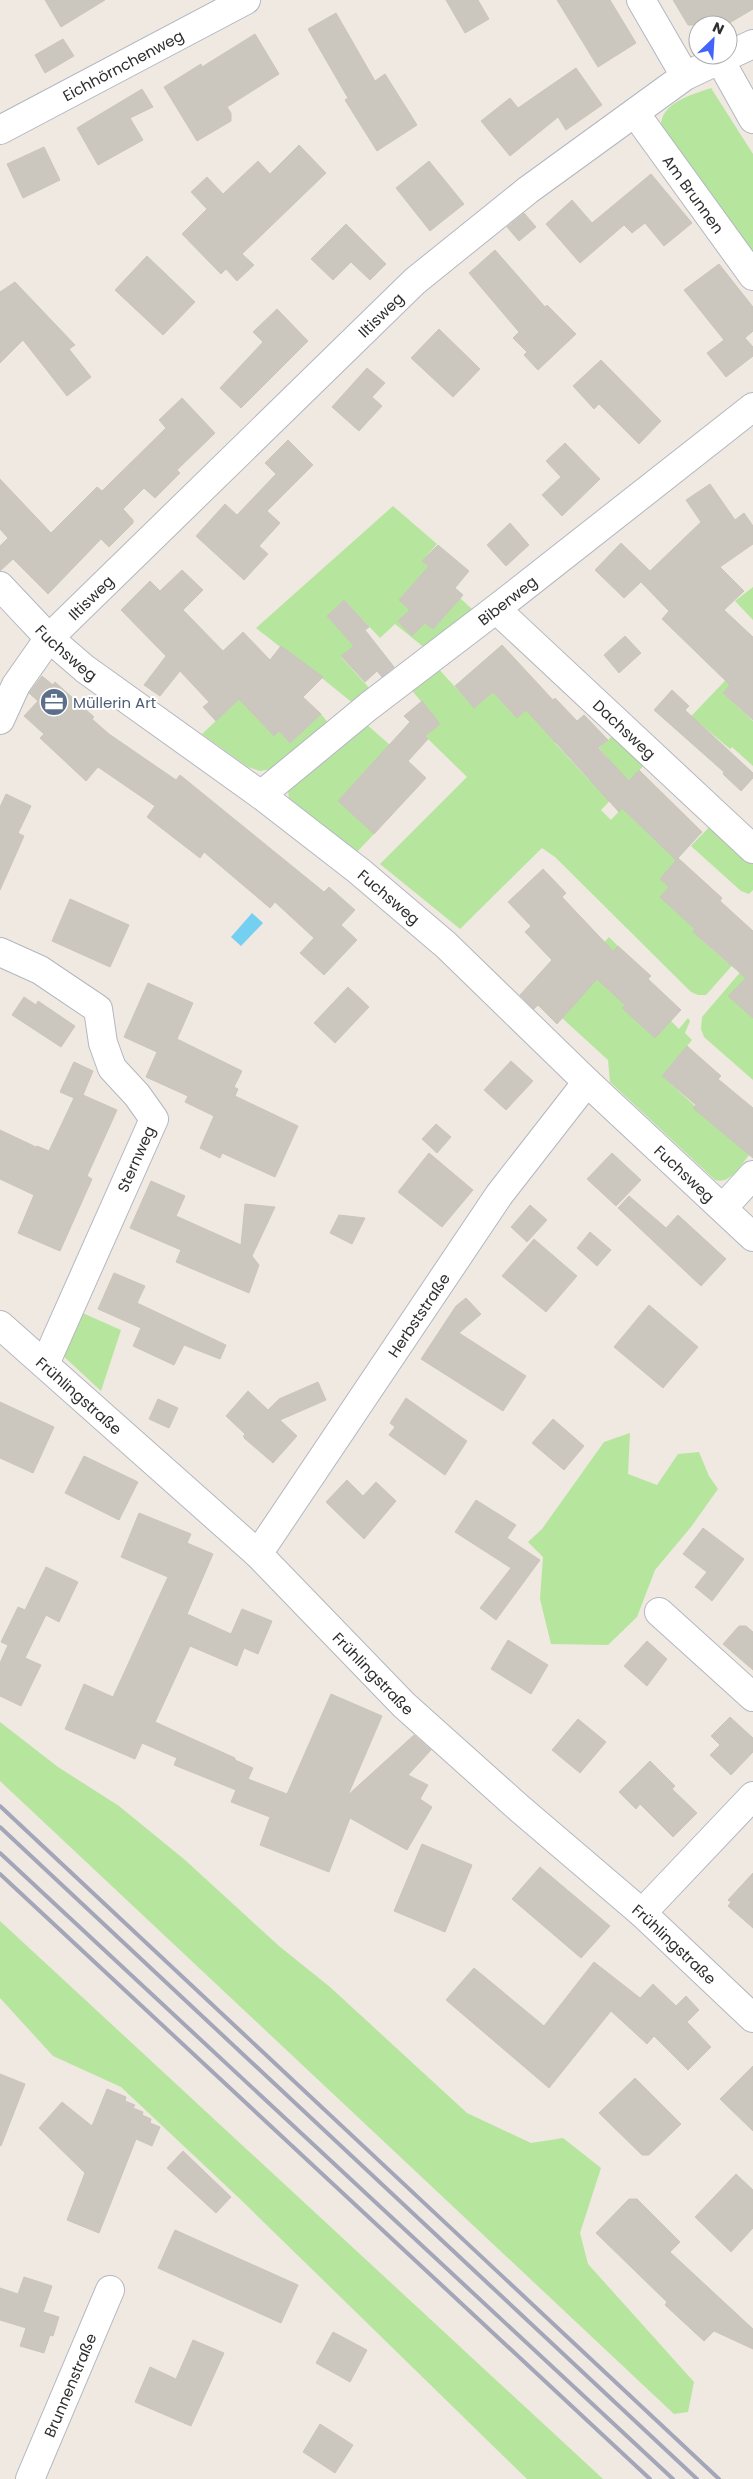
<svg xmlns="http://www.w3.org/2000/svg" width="753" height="2479" font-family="Poppins,sans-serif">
  <rect width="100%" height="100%" fill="#efe9e1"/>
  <!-- green -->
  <path fill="#b6e59e" d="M711,88l42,66v102l-92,-126c-3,-27 30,-35 50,-42z
    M393,506l44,38 -15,17 7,5 -30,34 34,29 27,-31 13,12 -47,39 -31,-25 -15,14 -36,-38 -17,16 27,30 -13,11 30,33 -17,14 -57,-46 -23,78 5,-5 11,12 31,-29 8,10 -56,45 -13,2 -12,-4 -46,-33 86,-81 -32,-25z
    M753,587v33l-18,-19z
    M740,665l5,4 -22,24 30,28v45l-21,-19 -2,2 -32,-27 -20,8z
    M437,667l37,41 19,-16 24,26 9,-8 33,29 -4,4 34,37 21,-19 -11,-13 19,-17 31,29 -48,50 10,10 11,-12 30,29 13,-13 23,23 -28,32 9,8 26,42 -2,3 34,30 26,-29v9l-47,53h-8l-7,-3 -136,-135 -13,-9 -82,81 -80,-65 87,-87 -42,-41 15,-12 -31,-37z
    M365,723l25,22 -52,56 36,33 -18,19 -67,-52 -1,-12z
    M713,823l40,35v32l-4,4 -8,-3 -50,-45z
    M609,937l9,9 -26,28 79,47 8,8 9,-11 2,3 -5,12 7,7 -30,36 87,79c-8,10 -19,30 -34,25l-105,-98 -2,-22 -46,-42 -4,-26z
    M749,962l4,8 -24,26 24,22v62l-49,-43 -3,-8 1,-12z
    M78,1311l43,19 -20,61 -41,-38z
    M630,1433l-2,41 29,11 21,-31 21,-2 10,24 9,13 -27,38 -36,43 -18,47 -29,28 -57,-1 -11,-45 3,-42 -15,-15 14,-13 62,-87z
    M0,1722l58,45 61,39 66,54 94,86 51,41 137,126 64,30 32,-5 38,30 -21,65 8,31 106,118 -6,30 -14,2 -674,-633z
    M0,1921l603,558h-76l-288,-281 -118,-111 -68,-31 -53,-58z"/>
  <!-- water -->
  <path fill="#75cff0" d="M252,913l11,10 -22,23 -10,-9z"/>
  <!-- building -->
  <path fill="#cbc7bf" stroke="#cbc5ba" d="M45,0h60l-44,27z
    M446,0h32l11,19 -24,14z
    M557,0h53l26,43 -38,24z
    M673,0h80v9l-27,16h-38z
    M336,13l39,68 10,-7 32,51 -40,26 -32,-51 3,-2 -40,-69z
    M255,34l24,40 -52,33 4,6v8l-34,20 -33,-54 37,-23 1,3z
    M63,39l11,17 -29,17 -10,-18z
    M576,68l26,37 -36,25 -8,-13 -48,39 -29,-35 29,-23 8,10z
    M142,89l11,18 -23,11 13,22 -45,25 -21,-37z
    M299,145l27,28 -84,81 12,11 -17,16 -11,-12 -5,5 -39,-40 25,-25 -16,-17 16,-15 16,17 35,-33 12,13z
    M44,147l16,33 -37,18 -16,-34z
    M429,161l35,43 -34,27 -34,-43z
    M651,174l41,49 -28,23 -19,-23 -13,10 -8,-8 -44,38 -34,-39 26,-24 20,23z
    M524,213l12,14 -17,14 -12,-14z
    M346,224l40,40 -16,16 -19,-18 -18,18 -22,-21z
    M495,250l50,57 2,-2 29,29 -38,36 -14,-15 3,-3 -14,-14 6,-6 -50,-59z
    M147,256l48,46 -32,33 -48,-45z
    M719,264l34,43v24l-8,7 8,9v9l-27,21 -19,-24 17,-13 -40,-50z
    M15,282l60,63 -6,4 22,28 -24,19 -44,-56 -23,23v-71z
    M277,309l31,32 -67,67 -21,-20 43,-46 -10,-10z
    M439,329l41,40 -27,28 -42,-39z
    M601,360l60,61 -22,23 -40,-40 -5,5 -21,-23z
    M367,368l18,15 -13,14 10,9 -23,25 -27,-24z
    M182,398l33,35 -38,37 3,3 -25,25 -11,-10 -21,21 10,11v3l-24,24 -8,-8 -53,55 -35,-35 -13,12v-25l8,-8 -8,-9v-50l51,54 46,-46 5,4 64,-63 -7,-8z
    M288,440l25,25 -46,46 13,12 -21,23 9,8 -24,26 -48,-44 29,-32 12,11 39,-41 -11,-11z
    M565,443l35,36 -38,37 -20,-21 19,-18 -15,-16z
    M710,484l25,36 9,-7 9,13v18l-33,23 24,24 -20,19 29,27v83l-30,-27 7,-8 -68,-66 7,-8 -28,-29 -17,16 -29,-28 26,-27 29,28 51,-49 -15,-22z
    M510,523l19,22 -23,21 -19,-21z
    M438,545l31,26 -14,17 8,7 -30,34 -8,-6 -13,13 -14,-15 12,-11 -11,-10 30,-34 -7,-5z
    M182,570l21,20 -20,20 40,41 20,-19 27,28 11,-14 42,31 -20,20 18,17 -31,29 -11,-12 -5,5 -35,-37 -23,22 -13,-14 6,-5 -29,-31 -20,25 -16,-11 22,-29 -45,-46 29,-29 10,10z
    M344,600l25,27 -4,3 29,37 -12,10 -5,-6 -12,11 -24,-26 13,-10 -27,-30z
    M625,636l16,17 -22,20 -15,-18z
    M502,645l51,55 2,-2 22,23 7,-6 24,25 -10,8 31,33 10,-11 63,62 -26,28 -54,-52 -3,4 -93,-102 -9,8 -24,-26 -19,16 -19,-22z
    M42,676l11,9 2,-3 39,35 -2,2 17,15 67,46 4,-5 144,117 5,-5 26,23 -14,15 16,15 -33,35 -24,-22 14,-15 -39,-36 -5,6 -66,-56 -4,6 -53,-41 8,-11 -57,-39 -12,14 -46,-43 4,-4 -20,-18 14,-15 -9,-8z
    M672,690l17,16 -4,4 68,63v5l-12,13 -18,-17 1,-2 -70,-62z
    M422,701l18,23 -15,12 3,3 -20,22 18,17 -52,56 -36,-33 72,-79 -6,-6z
    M6,794l25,12 -13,27 6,3 -24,54v-83z
    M678,858l44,40 -2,3 33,30v87l-25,-22 18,-18 -53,-46 2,-3 -35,-32 9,-10 -9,-8z
    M543,869l23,24 -4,4 51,54 5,-5 33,30 -3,3 33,31 -26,28 -33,-30 3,-3 -28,-26 -40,45 -19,-19 -4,4 -14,-14 32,-35 -27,-28 6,-6 -23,-24z
    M70,899l59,26 -19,42 -58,-26z
    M148,983l45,20 -16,36 65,32 -8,16 4,2 -3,7 63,30 -23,51 -53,-24 -2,5 -20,-10 14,-32 -29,-14 3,-6 -42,-19 11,-25 -33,-15z
    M348,987l21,20 -34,36 -21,-20z
    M24,997l12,8 2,-4 37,25 -14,21 -49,-32z
    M687,1046l34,30 -3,3 35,29v50l-60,-50 3,-3 -34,-29z
    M511,1061l22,20 -27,29 -22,-20z
    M74,1062l19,9 -10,24 34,15 -30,66 5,3 -32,72 -42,-18 16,-38 -34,-16v-49l36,17 1,-1 12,5 25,-53 -14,-6z
    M436,1124l15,13 -14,16 -15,-14z
    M429,1153l44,37 -31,37 -44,-35z
    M612,1153l29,27 -25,26 -29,-27z
    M151,1181l34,15 -9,20 65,29 4,-41 30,3 -23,49 7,9 -10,28 -73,-31 5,-12 -51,-22z
    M629,1196l37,32 12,-13 48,44 -25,27 -83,-78z
    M530,1205l17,15 -20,22 -16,-15z
    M339,1215l26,3 -13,26 -22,-11z
    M590,1232l21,18 -14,16 -20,-18z
    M534,1239l43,37 -31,36 -44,-36z
    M114,1273l31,13 -8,17 89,42 -6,14 -36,-14 -10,20 -41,-19 8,-18 -43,-19z
    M466,1298l15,16 -22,19 67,43 -23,35 -82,-52 35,-53z
    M649,1305l49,42 -35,41 -49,-41z
    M318,1382l8,18 -46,20 17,16 -24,27 -29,-25 2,-3 -3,2 2,-3 -19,-18 22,-25 20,19 11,-11z
    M406,1398l61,43 -22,34 -56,-40 6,-8 -5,-4z
    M158,1399l20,9 -9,20 -20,-9z
    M0,1402l54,25 -21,46 -33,-15z
    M553,1419l31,27 -20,24 -32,-27z
    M84,1456l54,26 -19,38 -54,-27z
    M347,1480l16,16 13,-14 20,19 -32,38 -38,-37z
    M476,1500l40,25 -9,13 33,22 -44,60 -16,-12 31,-40 -56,-36z
    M139,1513l52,21 -4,9 26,11 -26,60 44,20 11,-25 30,12 -14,33 -14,-6 -7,18 -47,-20 -35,76 80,36v2l18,8 -5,11 39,15 44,-100 51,22 -34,79 66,-60 17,15 -23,25 20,10 -8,14 12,8 -25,43 -57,-32 -21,54 -69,-27 10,-28 -39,-15 5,-12 -62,-25 3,-7 -35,-15 -7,16 -70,-30 19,-45 29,13 55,-120 -47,-20z
    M703,1528l41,31 -32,42 -17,-14 12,-15 -24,-18z
    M46,1567l32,15 -19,40 -13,-7 -21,43 16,7 -20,41 -21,-10v-33l8,-18 -7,-3 17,-35 7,3z
    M739,1626h7l7,6v38l-30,-26z
    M508,1640l40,25 -17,29 -40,-25z
    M647,1641l20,18 -20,27 -23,-20z
    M730,1717l23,21v14l-22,23 -21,-20 10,-10 -9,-9z
    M578,1719l28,23 -26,31 -28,-23z
    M650,1761l25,25 -3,3 25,24 -24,24 -33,-33 -4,5 -17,-17z
    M422,1844l50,21 -27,67 -51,-21z
    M540,1867l70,59 -29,32 -69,-59z
    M753,1873v55l-25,-22 3,-4 -3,-2z
    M594,1962l46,36 13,-14 23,22 10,-10 13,14 -12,12 24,25 -23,23 -34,-34 -7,8 -36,-33 -62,77 -103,-88 28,-32 70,58z
    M753,2066v65l-33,-32z
    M0,2074l25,10 -24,62 -1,-1z
    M635,2078l46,46 -32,31h-7l-43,-42z
    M107,2089l19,8 -1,4 10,4 -2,3 10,4 -1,3 9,4 -1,4 10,4 -8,19 -16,-7 -37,94 -32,-13 18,-47 -46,-45 23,-26 30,24z
    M183,2151l48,46 -15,16 -49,-45z
    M736,2174l17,16v38l-22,24 -36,-35z
    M629,2199h8l43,43 -10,10 83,77v20l-39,-18 -10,10 -39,-36 2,-3 -71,-69z
    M175,2230l123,55 -17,38 -123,-55z
    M24,2277l28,9 -9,26 16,5 -6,19 -3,-1 -6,18 -24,-7 6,-18 -26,-8v-32l18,6z
    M333,2332l34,18 -17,32 -34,-19z
    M193,2340l31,13 -33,73 -56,-24 15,-35 26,12z
    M320,2424l33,21 -18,28 -32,-21z"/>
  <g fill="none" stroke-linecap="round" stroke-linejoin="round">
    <defs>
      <g id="minor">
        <path d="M641,0l44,76"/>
        <path d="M720,60l33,59"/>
        <path id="s1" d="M635,113l118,163"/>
        <path id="s2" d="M0,130l246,-130"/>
        <path id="s3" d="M0,586l49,52 36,31 176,126 98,76 87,74 141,137 166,155"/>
        <path id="s4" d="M496,609l257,240"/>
        <path id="s5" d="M0,720l16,-35 33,-47 366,-357 113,-91 157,-114 68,-32"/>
        <path id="s6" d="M261,795l108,-89 127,-97 257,-202"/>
        <path d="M0,952l40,18 58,39 5,34 9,25 25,27 17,24 -109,245"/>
        <path d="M723,1208l30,-33"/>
        <path id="s7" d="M0,1325l258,229 146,151 115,103 123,105 111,105"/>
        <path id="s8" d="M258,1554l241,-359 88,-113"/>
        <path d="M659,1612l94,85"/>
        <path d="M642,1913l111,-117"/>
        <path id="s9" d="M30,2479l80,-189"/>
      </g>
    </defs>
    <!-- minor casing -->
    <use href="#minor" stroke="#b4b7c1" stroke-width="30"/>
    <!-- minor -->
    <use href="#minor" stroke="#fff" stroke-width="28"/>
    <!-- rail -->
    <path stroke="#a3a6b8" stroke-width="4" d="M0,1806l719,673
      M0,1827l697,652
      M0,1853l673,626
      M0,1874l650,605"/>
  </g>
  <!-- icons -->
  <defs>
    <symbol id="office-disc" viewBox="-11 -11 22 22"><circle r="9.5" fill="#5c6f8a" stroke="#fff"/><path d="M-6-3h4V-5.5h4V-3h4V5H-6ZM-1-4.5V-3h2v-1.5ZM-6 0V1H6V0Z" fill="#fff"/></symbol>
  </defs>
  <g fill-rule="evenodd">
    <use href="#office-disc" x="38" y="686" width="32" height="32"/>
  </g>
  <g text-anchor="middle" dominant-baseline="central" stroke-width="4" stroke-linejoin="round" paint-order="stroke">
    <!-- street labels -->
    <g font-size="15" fill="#2e2e2e" stroke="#fff">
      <text stroke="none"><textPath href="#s2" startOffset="139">Eichhörnchenweg</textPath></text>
      <text stroke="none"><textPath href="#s1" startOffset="100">Am Brunnen</textPath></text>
      <text stroke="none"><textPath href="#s5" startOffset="559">Iltisweg</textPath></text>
      <text stroke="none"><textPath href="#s5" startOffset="154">Iltisweg</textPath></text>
      <text stroke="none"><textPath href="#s6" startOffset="314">Biberweg</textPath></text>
      <text stroke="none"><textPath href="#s3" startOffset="94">Fuchsweg</textPath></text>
      <text stroke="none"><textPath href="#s4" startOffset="176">Dachsweg</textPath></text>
      <text stroke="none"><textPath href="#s3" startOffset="499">Fuchsweg</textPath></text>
      <text transform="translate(136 1159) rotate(-66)">Sternweg</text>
      <text stroke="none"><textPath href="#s3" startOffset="904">Fuchsweg</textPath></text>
      <text stroke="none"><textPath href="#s8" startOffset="288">Herbststraße</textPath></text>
      <text stroke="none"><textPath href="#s7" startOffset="106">Frühlingstraße</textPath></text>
      <text stroke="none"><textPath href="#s7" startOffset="511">Frühlingstraße</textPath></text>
      <text stroke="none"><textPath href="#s7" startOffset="916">Frühlingstraße</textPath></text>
      <text stroke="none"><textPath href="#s9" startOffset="102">Brunnenstraße</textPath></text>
    </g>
    <!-- service labels -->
    <g font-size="15" fill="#4e5e75" stroke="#fff" text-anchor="start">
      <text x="73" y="702">Müllerin Art</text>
    </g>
  </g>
  <!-- north arrow -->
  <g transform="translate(713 40) rotate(25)"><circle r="24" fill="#ffffff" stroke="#ababab"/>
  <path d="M0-4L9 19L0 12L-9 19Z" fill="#4264fb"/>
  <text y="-8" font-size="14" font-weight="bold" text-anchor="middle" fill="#2e2e2e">N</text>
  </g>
</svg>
